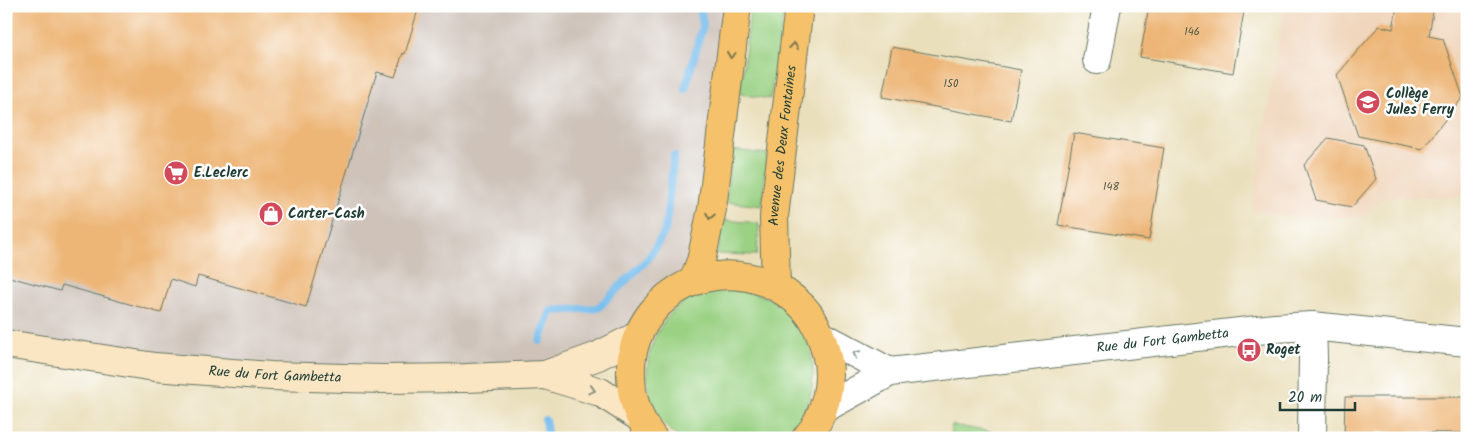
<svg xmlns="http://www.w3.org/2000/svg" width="1473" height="444" font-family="Kalam,sans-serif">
  <rect width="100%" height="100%" fill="#fff"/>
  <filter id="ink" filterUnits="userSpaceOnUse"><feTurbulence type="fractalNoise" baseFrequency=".02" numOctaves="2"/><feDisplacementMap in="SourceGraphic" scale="10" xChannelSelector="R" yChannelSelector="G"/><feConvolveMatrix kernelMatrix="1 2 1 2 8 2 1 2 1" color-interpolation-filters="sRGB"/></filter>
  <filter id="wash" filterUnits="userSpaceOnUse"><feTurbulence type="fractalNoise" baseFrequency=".0096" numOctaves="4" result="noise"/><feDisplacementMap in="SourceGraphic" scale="20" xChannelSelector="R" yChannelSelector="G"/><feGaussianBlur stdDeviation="1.12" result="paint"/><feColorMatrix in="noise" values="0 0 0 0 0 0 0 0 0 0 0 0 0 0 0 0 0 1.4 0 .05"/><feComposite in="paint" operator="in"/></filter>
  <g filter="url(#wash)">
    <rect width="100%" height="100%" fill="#eadfbb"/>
    <!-- built -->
    <path fill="#f0d6bc" d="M1284,6h183v191h-83l-20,20h-66l-47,-5z"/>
    <!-- industrial -->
    <path fill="#cec2b9" d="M6,6h731l-36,255 -103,95 -132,22 -460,-34z"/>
    <!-- green -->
    <path fill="#9ad183" stroke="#5c875c" d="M751,6h34l-15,93 -30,-5z
      M732,150l35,4 -5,52 -36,-4z
      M723,220l36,3 -2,32 -40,-1z
      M715,290c9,0 18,-2 27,0 58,9 86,68 63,121 -4,8 -13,17 -19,24l-4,3h-104c-6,-7 -14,-13 -19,-20 -24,-40 -10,-95 30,-119 8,-4 18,-6 26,-9z
      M952,425l73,13h-75z"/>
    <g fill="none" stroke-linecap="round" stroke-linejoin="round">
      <!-- stream -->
      <path stroke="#76bded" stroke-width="8" d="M685,89l18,-64 -3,-19
        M540,341l11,-30 47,-3 50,-49 17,-28 9,-75
        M545,420l3,18"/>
    </g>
    <g id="blocks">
      <!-- building -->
      <path fill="#edb576" d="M6,6h413l-14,48 -2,-1 -8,24 -18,-5 -71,235 -108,-31 -3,11 -24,-8 -10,34 -99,-28 -2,6 -54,-15z
        M1149,6h96l-12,67 -93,-16z
        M1397,6h37l-5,30 14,3 20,58 -41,52 -64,-13 -21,-61 42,-49 14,3z
        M892,47l129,23 -10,51 -129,-24z
        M1074,133l90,15 -15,92 -91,-15z
        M1328,138l36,7 12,34 -24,28 -36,-7 -12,-35z
        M1345,397h122v36l-90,-1v6h-33z"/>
    </g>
  </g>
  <g filter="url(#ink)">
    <use href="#blocks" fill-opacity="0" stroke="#667663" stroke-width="1"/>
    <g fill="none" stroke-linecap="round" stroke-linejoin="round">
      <defs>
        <path id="minor" d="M1097,60l10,-54
          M1312,438l1,-81 -1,-31"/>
        <g id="tertiary">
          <path d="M822,336l68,36"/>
          <path id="s1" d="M823,409l67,-37 385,-44 37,-2 155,16"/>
        </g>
        <g id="secondary">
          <path id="s2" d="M6,344l149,23 116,9 112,3 83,-1 79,-3 53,-19 39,-20"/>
          <path d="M545,375l55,17 39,25"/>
        </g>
        <g id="primary">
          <path d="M693,281l8,-20 11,-52 25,-203"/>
          <path id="s3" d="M776,286l-2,-69 25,-211"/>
          <path d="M653,438c-15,-19 -22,-40 -22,-63 -1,-23 7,-45 21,-63 39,-48 107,-48 150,-6 12,12 20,31 24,47 8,28 -1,64 -20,85"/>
        </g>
      </defs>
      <!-- minor casing -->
      <use href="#minor" stroke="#667663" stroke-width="30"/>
      <!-- tertiary casing -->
      <use href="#tertiary" stroke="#667663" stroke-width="30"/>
      <!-- secondary casing -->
      <use href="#secondary" stroke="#667663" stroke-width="30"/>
      <!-- primary casing -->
      <use href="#primary" stroke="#667663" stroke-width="30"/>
      <!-- minor -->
      <use href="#minor" stroke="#fff" stroke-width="28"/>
      <!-- tertiary -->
      <use href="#tertiary" stroke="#fff" stroke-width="28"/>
      <!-- secondary -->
      <use href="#secondary" stroke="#fbe6c4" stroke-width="28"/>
      <!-- primary -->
      <use href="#primary" stroke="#f5c16b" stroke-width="28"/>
    </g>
    <!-- one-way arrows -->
    <defs><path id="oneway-chevron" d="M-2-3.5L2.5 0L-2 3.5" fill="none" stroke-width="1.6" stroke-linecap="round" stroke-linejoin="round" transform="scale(1.25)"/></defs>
    <g stroke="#7f784d">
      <use href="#oneway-chevron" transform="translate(794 46) rotate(-83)"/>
      <use href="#oneway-chevron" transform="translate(731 55) rotate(98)"/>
      <use href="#oneway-chevron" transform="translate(710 216) rotate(101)"/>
    </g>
    <use stroke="#8f9e9a" href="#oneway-chevron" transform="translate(856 354) rotate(-153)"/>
    <use stroke="#8d927c" href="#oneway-chevron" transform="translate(592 390) rotate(17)"/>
  </g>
  <!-- icons -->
  <defs>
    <symbol id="school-disc" viewBox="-11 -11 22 22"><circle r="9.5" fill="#d1495b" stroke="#fff"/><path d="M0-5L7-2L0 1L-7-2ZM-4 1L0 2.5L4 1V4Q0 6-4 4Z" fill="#fff"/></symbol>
    <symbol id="supermarket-disc" viewBox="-11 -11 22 22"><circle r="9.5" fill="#d1495b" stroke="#fff"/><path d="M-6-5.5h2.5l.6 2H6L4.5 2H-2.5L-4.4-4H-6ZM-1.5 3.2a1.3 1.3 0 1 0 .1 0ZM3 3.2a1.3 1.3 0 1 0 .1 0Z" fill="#fff"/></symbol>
    <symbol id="shop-disc" viewBox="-11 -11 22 22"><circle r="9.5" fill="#d1495b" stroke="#fff"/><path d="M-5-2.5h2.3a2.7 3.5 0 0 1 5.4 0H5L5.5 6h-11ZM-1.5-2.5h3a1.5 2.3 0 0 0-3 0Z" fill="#fff"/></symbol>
    <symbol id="bus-disc" viewBox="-11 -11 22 22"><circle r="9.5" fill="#d1495b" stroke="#fff"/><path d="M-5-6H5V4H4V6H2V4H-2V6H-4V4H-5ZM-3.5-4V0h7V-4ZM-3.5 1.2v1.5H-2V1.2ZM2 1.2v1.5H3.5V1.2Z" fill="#fff"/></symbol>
  </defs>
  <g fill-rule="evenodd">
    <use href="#school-disc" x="1354" y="88" width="28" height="28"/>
    <use href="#supermarket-disc" x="162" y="159" width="28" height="28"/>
    <use href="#shop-disc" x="257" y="200" width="28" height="28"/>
    <use href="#bus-disc" x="1235" y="336" width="28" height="28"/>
  </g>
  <g text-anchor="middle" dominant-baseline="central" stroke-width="5" stroke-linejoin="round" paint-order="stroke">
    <!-- number labels -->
    <g font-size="11" fill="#525b44">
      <text x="1192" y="32">146</text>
      <text x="951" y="84">150</text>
      <text x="1111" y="187">148</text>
    </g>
    <!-- poi labels -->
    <g font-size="14" font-weight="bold" fill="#1f3d34" stroke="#fff" text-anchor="start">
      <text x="1386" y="94">Collège<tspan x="1386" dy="16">Jules Ferry</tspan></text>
      <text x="194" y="173">E.Leclerc</text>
      <text x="288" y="214">Carter-Cash</text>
      <text x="1266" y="350">Roget</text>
    </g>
    <!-- street labels -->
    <g font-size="14" fill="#1f3d34" stroke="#fff">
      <text stroke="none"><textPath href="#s3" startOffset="141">Avenue des Deux Fontaines</textPath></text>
      <text stroke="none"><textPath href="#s1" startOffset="351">Rue du Fort Gambetta</textPath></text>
      <text stroke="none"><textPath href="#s2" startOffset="271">Rue du Fort Gambetta</textPath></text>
    </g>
  </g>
  <!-- margin -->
  <rect width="1473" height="444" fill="none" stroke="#fff" stroke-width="25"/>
  <!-- scale -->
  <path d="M1280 402v8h75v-8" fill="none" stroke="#1f3d34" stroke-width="2.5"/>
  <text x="1288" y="402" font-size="15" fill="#1f3d34" stroke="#ffffff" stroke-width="4" paint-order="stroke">20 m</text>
</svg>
